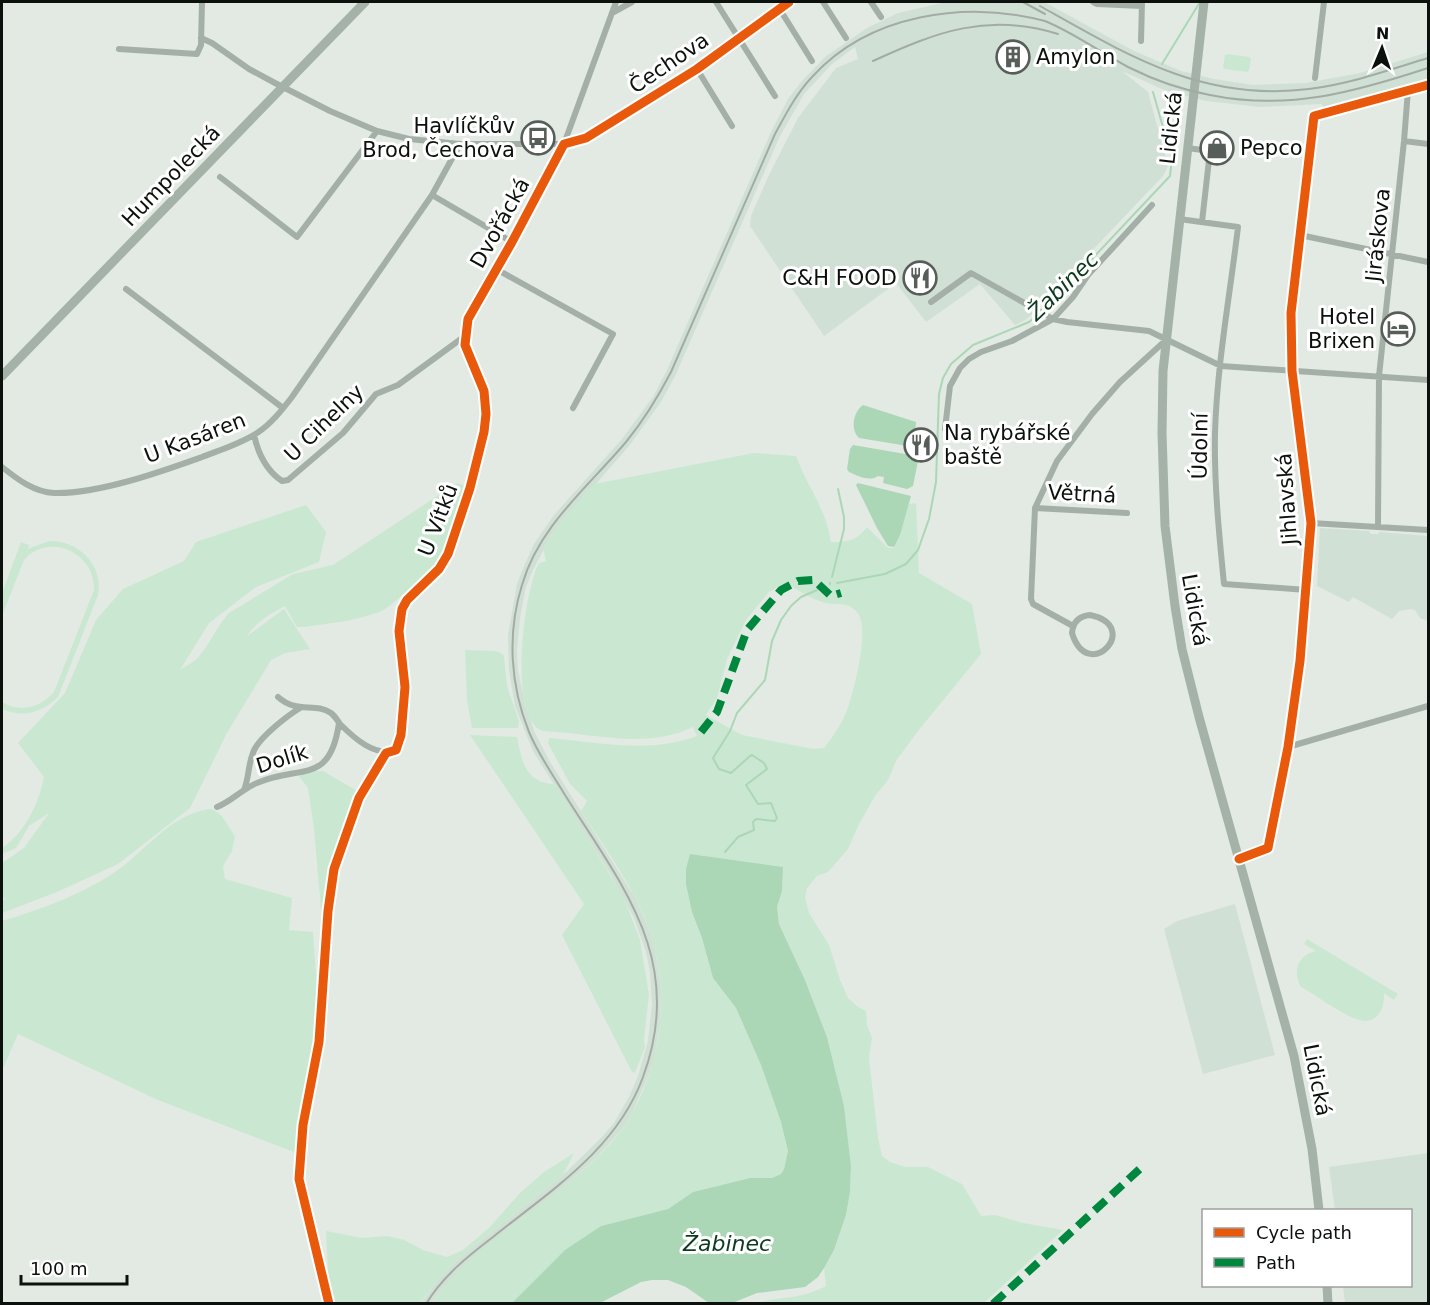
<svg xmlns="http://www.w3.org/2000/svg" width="1430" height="1305" font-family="'DejaVu Sans',sans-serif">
  <rect width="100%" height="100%" fill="#e2eae3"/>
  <!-- built -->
  <path fill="#d1e0d4" d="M946,2h98l90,49 47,20 33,8 39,6 53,-2 54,-10 68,-21v29l-96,28 -8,-2 -3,-3 -61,3 -54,-6 -25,-6 -19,-6 -40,-18 26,21 20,74 -5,10 -136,143 -12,6 -35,-41 -54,38 -30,-39 -72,53 -74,-110 1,-10 17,-39 30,-59 38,-50 22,-9 -3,-12 -23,17 -28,30 -24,42 -104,238 -15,28 -32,44 -77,88 -19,36 -7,17 -6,31 -3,32 1,20 7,34 10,29 15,29 86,137 14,33 5,18 6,38 -1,36 -6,36 -7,19 -15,34 -10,16 -25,28 -28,25 -104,84 -21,21 -12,16 -11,1 16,-23 21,-22 105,-84 38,-37 13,-15 16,-28 8,-19 10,-35 4,-37 -2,-32 -4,-20 -12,-34 -23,-43 -78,-124 -18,-45 -6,-35 -1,-36 9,-51 7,-18 10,-22 20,-29 68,-76 31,-42 14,-27 104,-238 17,-33 14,-18 23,-24 42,-29 31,-15z
    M1320,528l49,3 2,3h8v-2l49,4v85l-8,-3 -5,-8 -5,-1 -11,2 -7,8 -39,-22 -4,5 -32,-16z
    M1235,904l40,151 -72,19 -39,-145 13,-8z
    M1428,1153v150h-83l-2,-17h67v-76h-75l-6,-43z"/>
  <!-- green -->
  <path fill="#cae8d1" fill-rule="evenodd" d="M1227,54l22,3 2,2 -2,11 -2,2 -22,-3 -2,-2 2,-12z
    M754,453l42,3c12,32 30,52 35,86 17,0 25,-1 36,-15l21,21h6l15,-44 7,-1 3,70 53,31 9,50 -63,77 -22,30 -8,19 -13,16 -16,28 -11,25 -20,23 -11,4 -10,12 -2,10 4,15 20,32 11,35 8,18 10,9 8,4 1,14 5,13 -3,20 9,80 4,18 8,6 15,5h23l34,17 19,32 14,-1 28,8 40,7 -79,73h-228c27,-7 43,-3 70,-17l-2,-18 10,-18 12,-35 4,-23 1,-26 -7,-60 -17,-69 -22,-57 -26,-56 -2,-17 5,-16 1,-24 -93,-13 2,58 10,26 11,40 23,30 25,57 20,57 7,29 -4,18 -3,5 -9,4h-22l-57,14 -25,17 -67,17 -17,12 -72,65 -80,1c27,-44 91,-86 132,-118 21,-17 42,-35 58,-57 43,-62 50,-144 22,-213 -16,-37 -41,-71 -63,-105l6,-10 -17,-17 -22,-41 1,-5c48,4 101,16 148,-2l-4,-9c-47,23 -100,6 -150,4 -36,-10 -19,-142 -4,-168l7,-2 -3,-13 18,-27 33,-37zM785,583c13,6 27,17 41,20 11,3 20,-2 30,8 16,14 -3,84 -10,102 -6,13 -13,24 -22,35l-11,1 -71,-14 -36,-20 11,-17 10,-39 19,-39 23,-28z
    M457,483l6,2 2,8 -11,36 -6,1v4l3,3c-6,18 -13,34 -30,46 -3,3 -9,4 -12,7 -10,7 -18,17 -30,22 -23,9 -50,11 -74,15h-8l-12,-21c-15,8 -29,16 -38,30l37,-27 26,40 -25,4 -14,7 -44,73 -37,75 -72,56 -61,28 -55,21v-13l4,-2h-4v-35l22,-15 25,-35 -20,13 -13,22 -14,6v-6c23,-15 37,-45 42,-71l-26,-34 47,-50 31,-73 27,-31 61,-28 12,-19 110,-37 20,27 -7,30 -63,25 -47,36 -29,47c7,-5 15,-8 20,-15 11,-13 17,-29 29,-42l64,-39 40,-9z
    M49,541c29,-1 55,24 49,54l-40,102c-16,16 -35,21 -56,12v-7c18,11 38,6 52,-10l40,-102c2,-37 -45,-59 -70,-30l-22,56v-23l19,-51 8,3 -1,4z
    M465,650l29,1 5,1 5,4 3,30 12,35 -1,7h-46l-5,-28z
    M470,735l47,2c5,24 8,46 38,47l69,114 16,42 9,55 -5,45 1,7 -10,26 -3,-1 -70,-137 22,-31z
    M295,771h28l36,21 -30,87 -4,75 -11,-125 -6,-41z
    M209,809c14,2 18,17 26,27l-3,15 -9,15 2,13 67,19 -3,32 24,2 3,43v57l-18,116 -4,4 -136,-52 -140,-66 -16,37v-150c35,-10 83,-28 113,-49 34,-23 51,-55 94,-63z
    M1307,939l91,55 -4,6 -10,-7c1,15 -7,32 -24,27 -13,-2 -46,-26 -59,-33 -9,-16 -3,-32 15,-36l-12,-7z
    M574,1153l-11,22 -105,84 -21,22 -16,22h-87l-5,-12 -3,-60 36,7 25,-2 17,4 19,10 24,7 16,-7 26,-22 31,-35 24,-21z"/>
  <!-- water -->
  <path fill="#abd7b6" d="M863,405l53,17 -2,25 -55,-9c-9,-8 -6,-26 4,-33z
    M853,445l64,11 1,5 -5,25 -6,3 -24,-6 1,-6 -6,-1c-9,6 -20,0 -29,-4l-2,-3 3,-20z
    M858,483l53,13 -11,39 -6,12 -6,-1 -11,-18 -21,-43z
    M690,854l93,13 -1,24 -5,16 2,17 26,56 22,57 17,69 7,60 -1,26 -4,23 -12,35 -10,18 -6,9 -13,10 -48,6 -25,10h-23l-23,-16 -18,-7h-16l-11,2 -41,21h-88l53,-53 36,-24 67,-17 25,-17 57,-14h22l9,-4 3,-5 4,-18 -7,-29 -20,-57 -25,-57 -23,-30 -11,-40 -10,-26 -6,-28v-15z"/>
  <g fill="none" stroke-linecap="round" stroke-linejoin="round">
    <!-- stream -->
    <path stroke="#abd7b6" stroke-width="2" d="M1162,64l38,-62
      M832,577l12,-48v-12l-6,-28
      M837,583l48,-9 21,-10 12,-14 11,-31 7,-37 3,-88 4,-16 8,-14 22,-19 56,-23 14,-11 127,-135 2,-17 -19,-67
      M830,584v-1
      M725,852l13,-15 16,-7 -1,-8 3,-3 19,2 2,-3 -6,-15 -13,1 -12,-19 21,-16 -3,-6 -12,-8 -2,1 -19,17 -12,-4 -6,-11 17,-27 7,-18 28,-33 7,-39 9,-21 10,-14 10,-9 16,-7"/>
    <!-- minor -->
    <path stroke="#a4b0a7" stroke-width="6" d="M716,2l59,94
      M823,2l23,36
      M871,2l10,15
      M1093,2l4,2 45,2
      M779,8l33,53
      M612,13l20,-11
      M201,38l11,5 37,26 26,14 55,28 47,20 32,8 51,5h104l22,-6 111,-69 92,-67
      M1141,41l1,-39
      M119,49l78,5 4,-9 1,-43
      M697,69l35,57
      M1315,78l9,-76
      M1404,141l24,3
      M1187,148l23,3 -8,71
      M220,177l77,60 80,-106
      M432,195l80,47
      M1179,219l59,8c-8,68 -21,137 -23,206 -1,50 4,101 9,151l83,6
      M1300,235l128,27
      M496,269l117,65 -40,74
      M126,289l157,119
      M931,302l40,-29 82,46 14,3 82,9 72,35 207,14
      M945,429l5,-43 10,-18 9,-9 12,-7 31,-11 41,-22 20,-22 15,-22 64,-70
      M254,435c4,18 13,36 28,46l6,-1 55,-47 33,-39 22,-9 67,-49
      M2,467c15,12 32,25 52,26 45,1 106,-21 148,-36 18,-7 38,-13 55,-24 14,-9 25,-23 35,-36l140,-202 28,-51
      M1035,508l92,5
      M1311,523l117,7
      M1378,527l1,-151 25,-235 4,-51
      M1090,615c53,11 -2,70 -18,18 1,-11 7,-17 18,-18z
      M1073,626l-40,-22 -2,-5 4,-91 22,-47 35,-47 28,-32 46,-42
      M278,697c19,17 37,5 53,16 4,3 6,7 9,11 15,15 35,33 56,26l5,-15 4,-48 -6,-56 3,-22 5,-9 32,-31 9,-15 22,-66 14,-56 2,-18 -2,-23 -19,-46 3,-26 44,-77 52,-98 52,-142
      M1288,747l140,-41
      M244,790c5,-12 4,-25 9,-37 4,-14 34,-37 47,-45
      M217,807c15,-6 25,-18 40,-24 43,-19 73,3 82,-60
      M1239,859l29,-11 20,-101 12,-86 11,-138 -19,-152 -1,-58 23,-197 114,-31"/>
    <!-- primary -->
    <path stroke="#a4b2a8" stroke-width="9" d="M1204,2l-41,369 -1,62 3,93 10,80 7,43 17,68 95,339 18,93 7,61
      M2,376l363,-374
      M1327,1286l1,18"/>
    <!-- rail -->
    <path stroke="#a2aca4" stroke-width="2" d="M1023,2l22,12
      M1040,6c89,50 163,96 269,83 41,-5 80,-19 119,-31
      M873,61c63,-29 115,-49 185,-27
      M426,1304c17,-28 42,-48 67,-67 57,-46 124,-88 150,-160 43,-116 -20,-190 -78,-282 -12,-20 -27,-41 -36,-63 -19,-47 -22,-99 -7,-147 17,-59 66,-98 104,-143 18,-22 32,-45 45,-70l104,-238c11,-20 21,-40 37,-57 57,-63 153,-77 233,-56 29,12 55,31 83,46 26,13 54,23 82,28 78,16 145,-3 218,-27"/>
    <!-- quiet -->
    <path stroke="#00873e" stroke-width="8" stroke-dasharray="15 8" stroke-linecap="butt" d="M701,732l16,-20 30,-82 34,-40 17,-9 16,-1 17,16 10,-3
      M993,1304l150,-138"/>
    <defs>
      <path id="cycleway" d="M1239,859l29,-11 20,-101 12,-86 11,-138 -19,-152 -1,-58 23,-197 114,-31
        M329,1304l-30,-125 4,-54 16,-83 9,-131 6,-42 25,-71 27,-45 10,-3 5,-15 4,-48 -6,-56 3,-22 5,-9 32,-31 9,-15 22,-66 14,-56 2,-18 -2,-23 -19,-46 3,-26 44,-77 52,-98 22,-6 111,-69 92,-67"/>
    </defs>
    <!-- cycleway casing -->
    <use href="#cycleway" stroke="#fff" stroke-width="13"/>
    <!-- cycleway -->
    <use href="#cycleway" stroke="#e8590c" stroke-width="9"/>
  </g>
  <!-- icons -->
  <defs>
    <symbol id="building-ring" viewBox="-11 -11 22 22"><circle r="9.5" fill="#fff" stroke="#575d58" stroke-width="1.5"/><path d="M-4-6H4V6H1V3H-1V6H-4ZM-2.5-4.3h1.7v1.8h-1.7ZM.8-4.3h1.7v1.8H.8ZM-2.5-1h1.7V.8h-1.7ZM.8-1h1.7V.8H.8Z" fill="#575d58"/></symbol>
    <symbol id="bus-ring" viewBox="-11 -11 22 22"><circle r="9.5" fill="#fff" stroke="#575d58" stroke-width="1.5"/><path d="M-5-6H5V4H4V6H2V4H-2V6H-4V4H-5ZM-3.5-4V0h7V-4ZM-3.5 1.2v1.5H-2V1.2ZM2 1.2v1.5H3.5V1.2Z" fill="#575d58"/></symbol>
    <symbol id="shop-ring" viewBox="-11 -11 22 22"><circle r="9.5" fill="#fff" stroke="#575d58" stroke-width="1.5"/><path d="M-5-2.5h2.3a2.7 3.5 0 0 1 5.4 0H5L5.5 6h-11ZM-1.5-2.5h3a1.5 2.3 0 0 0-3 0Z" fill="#575d58"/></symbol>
    <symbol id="restaurant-ring" viewBox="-11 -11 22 22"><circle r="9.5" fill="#fff" stroke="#575d58" stroke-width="1.5"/><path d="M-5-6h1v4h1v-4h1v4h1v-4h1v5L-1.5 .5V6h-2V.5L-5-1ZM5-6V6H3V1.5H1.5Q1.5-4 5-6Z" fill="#575d58"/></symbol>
    <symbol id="hotel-ring" viewBox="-11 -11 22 22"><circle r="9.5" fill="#fff" stroke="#575d58" stroke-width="1.5"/><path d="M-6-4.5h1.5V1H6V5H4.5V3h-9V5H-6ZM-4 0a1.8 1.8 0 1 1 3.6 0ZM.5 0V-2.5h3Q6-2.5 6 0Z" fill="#575d58"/></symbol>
  </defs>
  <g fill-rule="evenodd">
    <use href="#building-ring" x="994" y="38" width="38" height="38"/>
    <use href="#bus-ring" x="519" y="119" width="38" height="38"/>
    <use href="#shop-ring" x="1198" y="129" width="38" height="38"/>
    <use href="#restaurant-ring" x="901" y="259" width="38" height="38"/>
    <use href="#hotel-ring" x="1379" y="310" width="38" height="38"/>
    <use href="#restaurant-ring" x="902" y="426" width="38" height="38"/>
  </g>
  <g text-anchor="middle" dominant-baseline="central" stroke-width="6" stroke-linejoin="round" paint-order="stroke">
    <!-- poi labels -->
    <g font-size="21" fill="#0c110d" stroke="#fff" text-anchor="start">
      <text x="1036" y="57">Amylon</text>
      <text x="515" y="126" text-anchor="end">Havlíčkův<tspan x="515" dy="24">Brod, Čechova</tspan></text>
      <text x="1240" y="148">Pepco</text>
      <text x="897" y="278" text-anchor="end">C&amp;H FOOD</text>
      <text x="1375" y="317" text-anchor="end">Hotel<tspan x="1375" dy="24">Brixen</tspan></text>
      <text x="944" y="433">Na rybářské<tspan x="944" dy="24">baště</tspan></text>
    </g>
    <!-- street labels -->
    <g font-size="21" fill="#0c110d" stroke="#fff">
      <text transform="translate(669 63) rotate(-34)">Čechova</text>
      <text transform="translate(1171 128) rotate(-84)">Lidická</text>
      <text transform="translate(171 176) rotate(-46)">Humpolecká</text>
      <text transform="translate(500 223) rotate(-61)">Dvořácká</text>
      <text transform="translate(1378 235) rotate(-84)">Jiráskova</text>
      <text transform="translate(324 423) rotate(-44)">U Cihelny</text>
      <text transform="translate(195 438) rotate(-21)">U Kasáren</text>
      <text transform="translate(1200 446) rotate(-89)">Údolní</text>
      <text transform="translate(1082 494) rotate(3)">Větrná</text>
      <text transform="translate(1287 499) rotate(-94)">Jihlavská</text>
      <text transform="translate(438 520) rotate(-69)">U Vítků</text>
      <text transform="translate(1195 610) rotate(80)">Lidická</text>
      <text transform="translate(282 759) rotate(-17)">Dolík</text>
      <text transform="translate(1317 1080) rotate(79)">Lidická</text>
    </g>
    <!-- water labels -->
    <g font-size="22" font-style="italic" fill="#0e3b1f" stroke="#fff">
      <text transform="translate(1063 286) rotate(-44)">Žabinec</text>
      <text x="727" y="1243">Žabinec</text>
    </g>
  </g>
  <!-- border -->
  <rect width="1430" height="1305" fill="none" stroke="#0c110d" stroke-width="6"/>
  <!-- legend -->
  <rect x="1202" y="1209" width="210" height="78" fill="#ffffff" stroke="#9ea09e" stroke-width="1.5"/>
  <rect x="1214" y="1228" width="30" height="9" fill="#e8590c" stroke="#9ea09e" stroke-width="1.5"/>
  <text x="1256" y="1239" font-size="18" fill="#0c110d">Cycle path</text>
  <rect x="1214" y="1258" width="30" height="9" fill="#00873e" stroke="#9ea09e" stroke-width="1.5"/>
  <text x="1256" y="1269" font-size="18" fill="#0c110d">Path</text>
  <!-- north arrow -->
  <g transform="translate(1382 48) rotate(2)" stroke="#ffffff" stroke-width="4.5" paint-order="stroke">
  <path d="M0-4.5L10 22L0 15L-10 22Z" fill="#0c110d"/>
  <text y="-9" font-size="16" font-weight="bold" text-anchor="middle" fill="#0c110d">N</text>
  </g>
  <!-- scale -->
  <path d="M21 1275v9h106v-9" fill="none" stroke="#0c110d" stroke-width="3"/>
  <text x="30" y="1275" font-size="18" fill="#0c110d" stroke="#ffffff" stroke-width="4.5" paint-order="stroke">100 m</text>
</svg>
